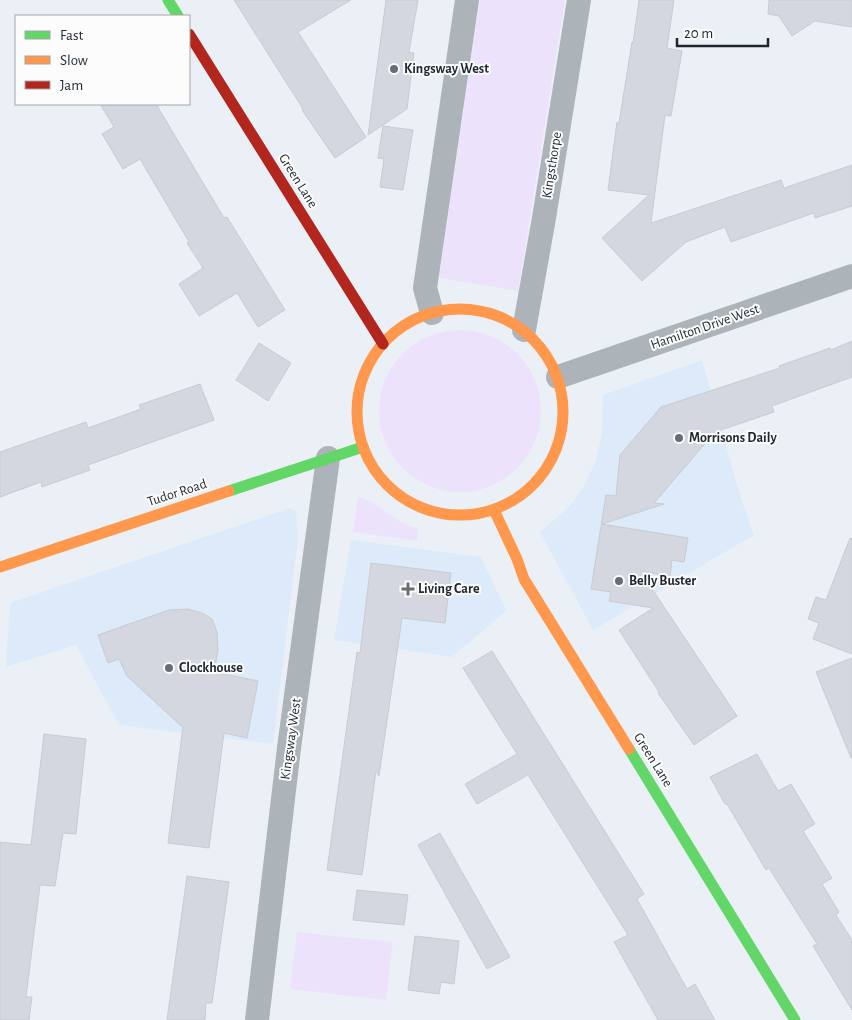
<svg xmlns="http://www.w3.org/2000/svg" width="852" height="1020" font-family="'Alegreya Sans',sans-serif">
  <rect width="100%" height="100%" fill="#ebf0f6"/>
  <!-- built -->
  <path fill="#dceafa" d="M702,360l39,139 13,36 -161,95 -53,-98 30,-26 14,-20 12,-25 6,-28 1,-38z
    M290,508l6,4 2,25 -25,207 -154,-19 -43,-80 -70,22 4,-64z
    M351,540l130,17 25,54 -54,46 -118,-17z"/>
  <!-- green -->
  <path fill="#ede2fb" d="M480,0h85l-47,291 -79,-13z
    M379 411a81 81 0 1 1 162 0a81 81 0 1 1-162 0Z
    M359,497l9,3 35,23 15,6 -1,12 -64,-9 5,-33z
    M297,932l96,10 -7,58 -96,-11z"/>
  <!-- building -->
  <path fill="#d4d7e0" stroke="#c8cbd3" d="M234,0h117l-53,32 68,105 -31,21 -33,-48 1,-1z
    M386,0h32l-9,52 5,1 -7,56 -39,26z
    M639,0h35l-7,48 15,3 -11,65 -6,-1 -14,108 130,-43 3,8 68,-23v41l-37,12 -1,-5 -83,29 -6,-15 -39,15 -44,39 -40,-43 47,-43 -41,-5 9,-68 2,1 13,-81 1,1z
    M769,0h83v27l-37,-6 -23,15 -13,-20 -11,-2z
    M100,104h56l68,114 3,-1 58,93 -27,17 -21,-34 -38,23 -20,-32 24,-16 -16,-25 2,-1 -49,-83 -17,10 -21,-35 12,-7z
    M383,126l30,4 -10,60 -23,-3 4,-28 -6,-1z
    M852,341v36l-80,29 2,6 -59,20 -61,71 10,1 -62,20 86,14 -4,24 -12,-2 -2,16 -30,-5 97,145 -43,29 -36,-52 1,-1 -40,-62 34,-22 -44,-7 2,-9 -20,-3 15,-94 10,1 4,-41 41,-48 119,-39 -1,-2 51,-18 1,2z
    M259,343l32,20 -23,38 -32,-21z
    M200,384l14,36 -126,45 2,5 -48,17 -1,-5 -41,15v-45l86,-30 2,6 53,-19 -2,-4z
    M850,538l2,1v115l-39,-15 6,-16 -11,-4 8,-22 10,3z
    M371,563l80,10 -6,50 -43,-5 -23,158 -3,-5 -14,104 -35,-5 30,-218 3,1z
    M188,609l14,4 10,6 5,13 1,18 -4,22 44,9 -11,57 -23,-5 -15,115 -41,-5 15,-117 -3,-1 -53,-49 -8,-17 -11,4 -10,-28 71,-25z
    M492,651l152,243 -7,5 50,90 8,-5 20,36h-57l-44,-78 14,-7 -100,-160 -51,29 -12,-20 52,-30 -54,-86z
    M852,658v100h-1l-35,-86z
    M44,734l42,5 -10,95 -13,-1 -8,53 -15,-1 -14,112h6l-3,23h-29v-178l31,3z
    M757,754l21,37 13,-7 24,40 -12,7 29,47 -10,6 17,28 -3,3 16,25v70l-39,-64 4,-2 -48,-76 -3,2 -39,-66h-2l-15,-27z
    M440,833l70,124 -23,12 -69,-124z
    M187,876l42,6 -17,121h-6l-1,17h-38z
    M357,890l51,5 -4,30 -51,-5z
    M415,936l44,5 -5,43 -13,-2 -2,12 -31,-4z"/>
  <g fill="none" stroke-linecap="round" stroke-linejoin="round">
    <!-- street -->
    <path stroke="#adb4b9" stroke-width="24" d="M432,313l-7,-25 42,-288
      M524,330l20,-112 35,-218
      M558,377l294,-101
      M257,1020l32,-272 39,-290"/>
    <!-- fast -->
    <path stroke="#63d668" stroke-width="11" d="M168,0l10,16
      M229,491l134,-44
      M629,749l166,271"/>
    <!-- slow -->
    <path stroke="#ff974d" stroke-width="11" d="M357 412a103 103 0 1 1 206 0a103 103 0 1 1-206 0Z
      M494,510l23,49 7,20 105,170
      M0,567l229,-76"/>
    <!-- jam -->
    <path stroke="#b3261e" stroke-width="11" d="M189,34l194,310"/>
  </g>
  <!-- markers -->
  <g fill="#666d75" stroke="#fcfcfc" stroke-width="2">
    <circle cx="394" cy="69" r="5"/>
    <circle cx="679" cy="438" r="5"/>
    <circle cx="619" cy="581" r="5"/>
    <path d="M405.5 581.5h5v5h5v5h-5v5h-5v-5h-5v-5h5z"/>
    <circle cx="169" cy="668" r="5"/>
  </g>
  <g text-anchor="middle" dominant-baseline="central" stroke-width="4" stroke-linejoin="round" paint-order="stroke">
    <!-- poi labels -->
    <g font-size="14" font-weight="bold" fill="#1e262f" stroke="#fcfcfc" text-anchor="start">
      <text x="404" y="69">Kingsway West</text>
      <text x="689" y="438">Morrisons Daily</text>
      <text x="629" y="581">Belly Buster</text>
      <text x="418" y="589">Living Care</text>
      <text x="179" y="668">Clockhouse</text>
    </g>
    <!-- street labels -->
    <g font-size="14" fill="#1e262f" stroke="#fcfcfc">
      <text transform="translate(552 165) rotate(-81)">Kingsthorpe</text>
      <text transform="translate(298 181) rotate(58)">Green Lane</text>
      <text transform="translate(705 327) rotate(-19)">Hamilton Drive West</text>
      <text transform="translate(177 493) rotate(-18)">Tudor Road</text>
      <text transform="translate(291 739) rotate(-82)">Kingsway West</text>
      <text transform="translate(653 760) rotate(58)">Green Lane</text>
    </g>
  </g>
  <!-- legend -->
  <rect x="15" y="15" width="175" height="90" fill="#fcfcfc" stroke="#a3a6aa"/>
  <rect x="25" y="31" width="25" height="8" fill="#63d668" stroke="#a3a6aa"/>
  <text x="60" y="40" font-size="15" fill="#1e262f">Fast</text>
  <rect x="25" y="56" width="25" height="8" fill="#ff974d" stroke="#a3a6aa"/>
  <text x="60" y="65" font-size="15" fill="#1e262f">Slow</text>
  <rect x="25" y="81" width="25" height="8" fill="#b3261e" stroke="#a3a6aa"/>
  <text x="60" y="90" font-size="15" fill="#1e262f">Jam</text>
  <!-- scale -->
  <path d="M677 38v8h91v-8" fill="none" stroke="#1e262f" stroke-width="2.5"/>
  <text x="684" y="38" font-size="15" fill="#1e262f" stroke="#fcfcfc" stroke-width="4" paint-order="stroke">20 m</text>
</svg>
